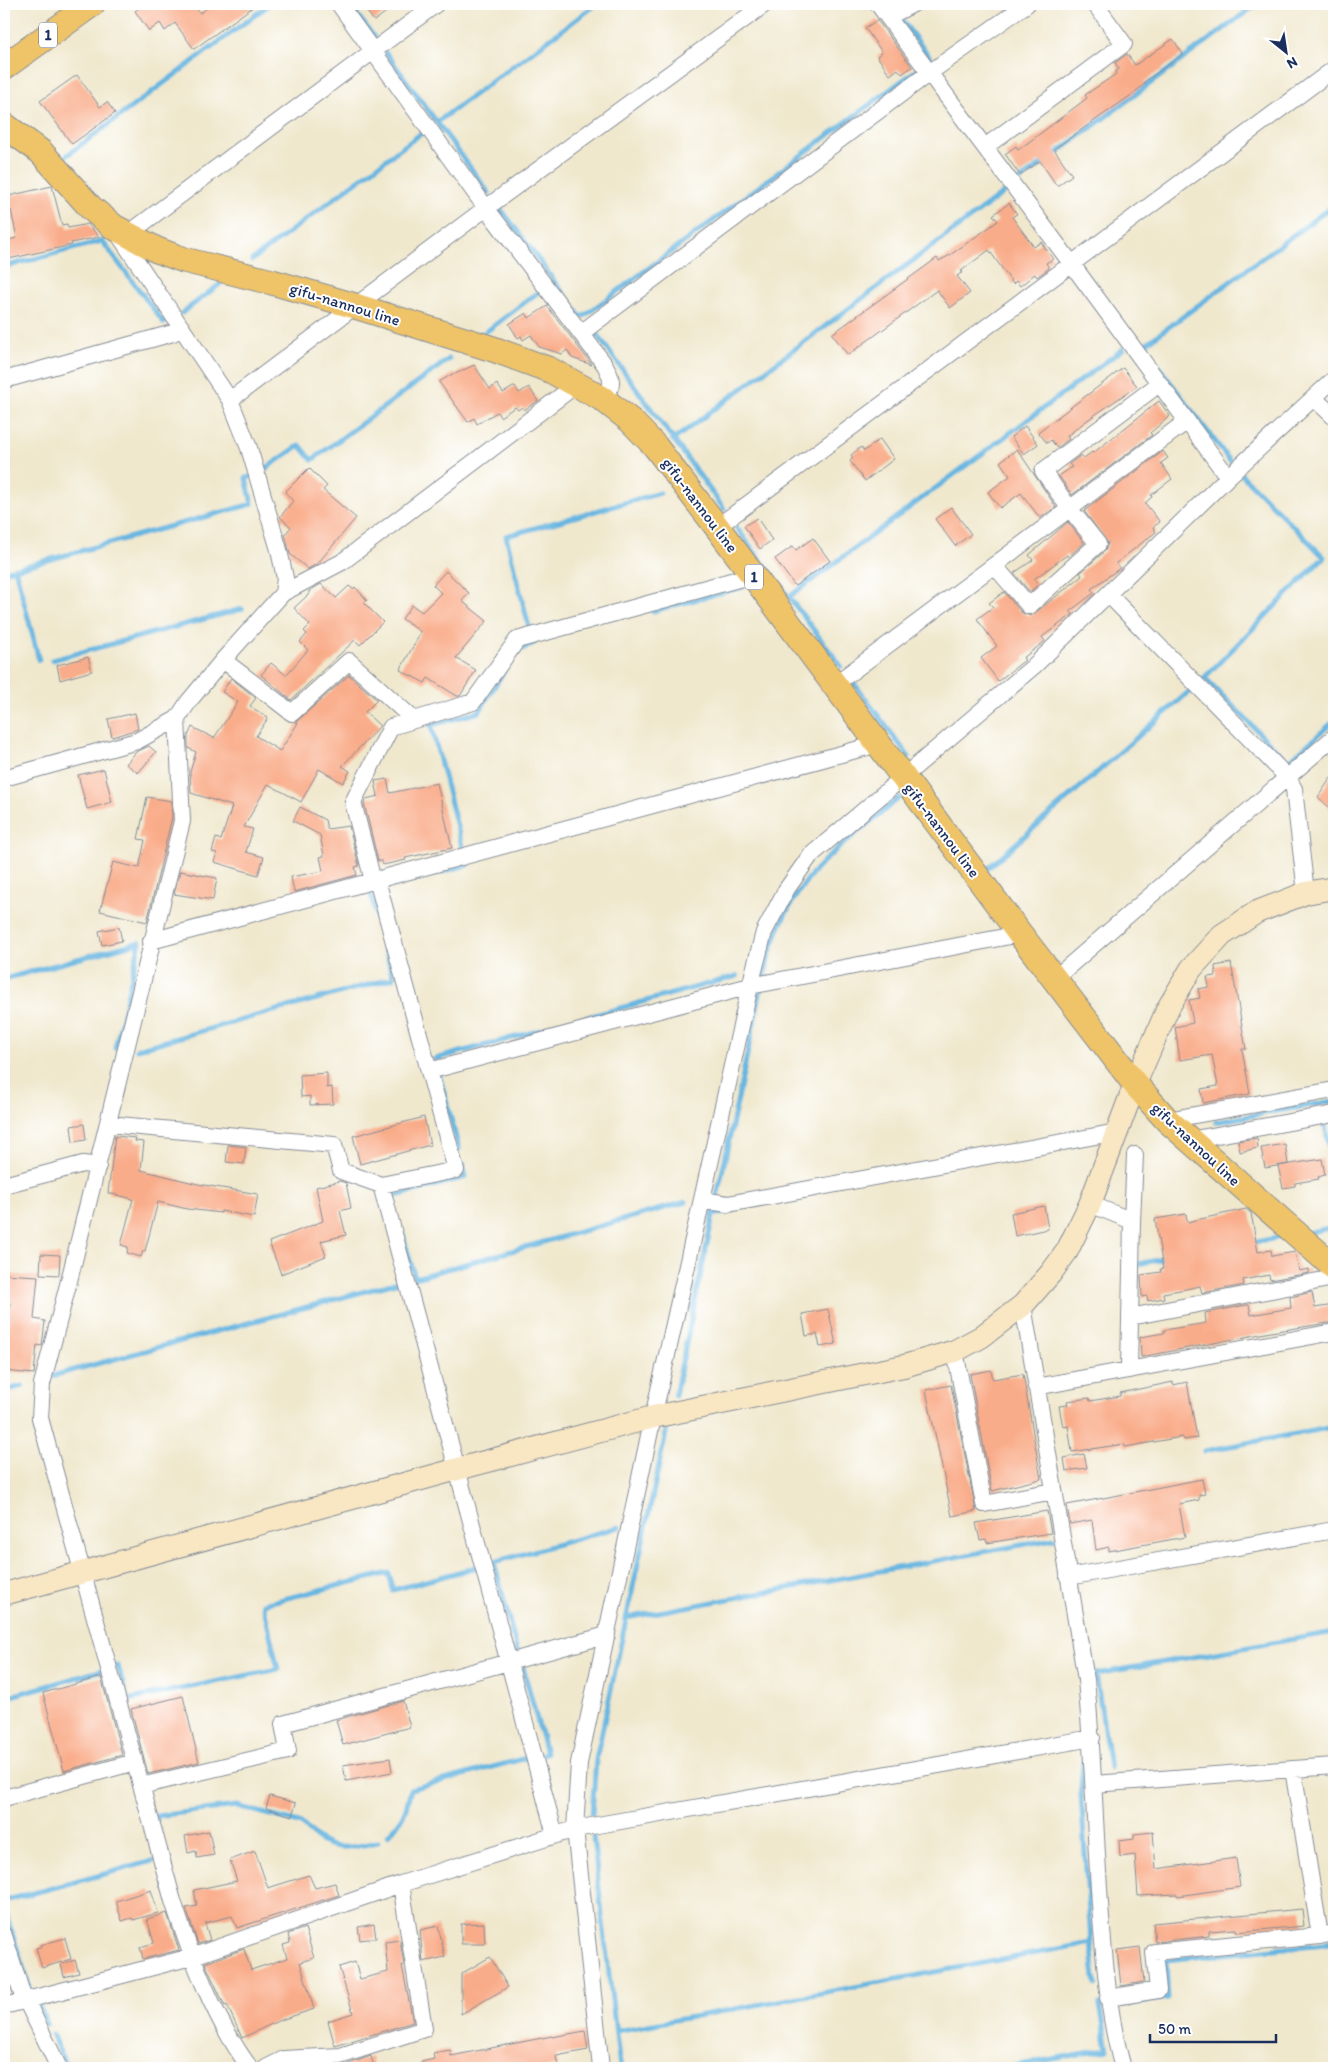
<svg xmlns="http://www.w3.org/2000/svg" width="1338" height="2072" font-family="Itim,sans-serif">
  <rect width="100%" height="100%" fill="#fff"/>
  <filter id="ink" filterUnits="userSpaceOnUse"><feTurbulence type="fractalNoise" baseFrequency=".02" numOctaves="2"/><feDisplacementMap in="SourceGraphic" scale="10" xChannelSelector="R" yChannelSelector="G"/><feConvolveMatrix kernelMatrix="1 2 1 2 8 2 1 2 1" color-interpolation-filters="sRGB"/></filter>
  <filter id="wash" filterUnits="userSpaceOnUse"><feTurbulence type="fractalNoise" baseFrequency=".0096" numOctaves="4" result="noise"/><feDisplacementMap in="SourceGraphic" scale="20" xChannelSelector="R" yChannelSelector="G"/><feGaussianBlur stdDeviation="1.12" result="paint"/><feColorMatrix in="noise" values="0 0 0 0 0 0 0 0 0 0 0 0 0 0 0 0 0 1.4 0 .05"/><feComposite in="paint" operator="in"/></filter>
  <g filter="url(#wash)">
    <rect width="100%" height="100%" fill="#f0e8cd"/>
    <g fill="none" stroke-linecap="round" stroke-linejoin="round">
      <!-- stream -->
      <path stroke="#67b6e1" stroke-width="5" d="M349,4l25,33
        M901,19l30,40 -1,1
        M386,53l103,140
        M437,122l160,-118
        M1053,156l204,-152
        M62,159l208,-155
        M1020,180l26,-19
        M501,209l79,107h4l334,-247
        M252,260l171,-128
        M4,267l98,-26 62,82
        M182,313l38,-29
        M596,333l128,176
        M483,334l58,-44
        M673,440l333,-249
        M1230,461l-87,-115 191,-141
        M265,469l35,-24 12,15 137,-101
        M736,527l105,139
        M15,568l24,92
        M4,572l248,-68 -6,-26 4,-1
        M789,597l334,-248
        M653,611l89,-24
        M529,627l-23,-91 154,-43
        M516,654l2,-3 16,-8
        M52,660l190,-51
        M1205,678l83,84 46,-41
        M1202,680l122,-123 -82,-82
        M853,682l56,75
        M463,850l-32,-125 48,-13 25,-41
        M987,869l204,-179
        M386,887l81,-22
        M4,979l136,-37 -25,106
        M764,979c7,-43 28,-86 59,-117 24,-23 51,-43 76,-64
        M137,1049l256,-71 -23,-87h2
        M435,1059l302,-83
        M439,1074l20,75
        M1324,1121l10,50
        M1216,1122l118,-21
        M717,1197l44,-208
        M394,1202l-2,-5 74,-20 -3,-12
        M713,1215l19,-4
        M402,1232l13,46 271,-76
        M1310,1232l24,-5
        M1251,1243l31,-6
        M1138,1264l29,-6
        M52,1376l347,-94
        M4,1391l18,-5
        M675,1396l40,-190
        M1204,1451l130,-24
        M494,1562l23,89
        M491,1563l128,-36
        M626,1618l428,-79
        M114,1667l4,-1 9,34 151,-31 -15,-65 126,-31 4,17 84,-23
        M523,1667l23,86 -3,1
        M4,1698l99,-28
        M1083,1761l-2,32 10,150 5,42
        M1110,1768l-14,-94 238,-42
        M1331,1778h3
        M592,1814l4,-54 71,-332
        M157,1819l-1,-3 81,-10 62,17c8,4 12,10 18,15 16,15 42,8 61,4
        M388,1835c16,-16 18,-25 23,-46l119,-32
        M593,1837l27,231
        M4,1901l149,-40
        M4,1908l26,81
        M1122,2004l46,-6 -2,-38 158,-16 10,-3
        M39,2006l8,18
        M616,2031l475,-88
        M52,2034l15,34
        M1003,2068l105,-19 -8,-45"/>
    </g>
    <g id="blocks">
      <!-- building -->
      <path fill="#f9ac89" d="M144,4h49l7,9 13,-9h44l-63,45 -19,-26 -10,8 -5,-8 -11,8 -14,-20z
        M361,4h36l-23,17z
        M877,20l35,47 -10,7 -4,-5 -8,6 -13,-19 5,-4 -17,-24z
        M1173,39l10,15 -39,28 1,2 -15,12 -76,53 18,26 -15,11 -17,-25 -20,14 -15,-21 11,-8 2,4 27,-20 42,-32 -2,-3 31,-21 -1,-2 4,-3 -4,-6 12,-9 8,11z
        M77,75l23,32 7,-5 8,11 -43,31 -32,-43z
        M52,186l10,39 5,-1 1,4 20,-4 11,13 -28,6 1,2 -68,15v-19l13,-3 -6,-28 -7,2v-15z
        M1009,203l8,11 -5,3 22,30 7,-5 12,17 -7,4 3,5 -12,9 -2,-3 -15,12 -4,-5 -3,3 -24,-34 -28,21 2,1 -6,4 13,17 -20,15 -13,-18 -89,65 -16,-21 105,-76 2,3 11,-6 48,-34 -5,-6z
        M547,306l20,26 25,33 -20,-7 -5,-8 -5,4 -23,-7 -8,-12 -8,5 -2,-4 -3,2 -9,-14 17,-11 3,5z
        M474,365l16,24 7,-5 6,9 12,-7 4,7 10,-6 9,14 -14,9 -2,-3 -4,3 -3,-3 -15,10 -3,-5 -20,12 -3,-6 -6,4 -29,-40 15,-9 1,1z
        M1123,368l14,18 -51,35 -19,15 2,3 -12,9 -6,-8 -4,3 -9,-11z
        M1159,401l11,15 -20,17 2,2 -80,60 -13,-19 13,-9 -3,-3 12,-9 3,3 8,-6 1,1z
        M1025,426l13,18 -14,10 -13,-17z
        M880,439l14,20 -29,22 -15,-20 3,-3 -2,-3 10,-8 3,4z
        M1017,449l39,58 -16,11 -19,-25 -21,15 -12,-16 22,-16 -10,-14z
        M1163,451l5,7 -7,5 11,16 -21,16 1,2 -7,6 15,19 -7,5 3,5 -40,31 4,5 -29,21 3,4 -24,18 3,3 -31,23 3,4 -1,1 -21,16 2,2 -27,21 -17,-23 16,-12 -20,-27 16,-12 -4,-4 15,-11 18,21 9,3 51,-40 -2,-3 25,-22 3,-8 -24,-32z
        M309,468l18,18 -4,4 33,28 -38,45 -10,6 -18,-15 -5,-20 6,-7 -11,-10 13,-16 -8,-9z
        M951,507l20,27 -16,12 -20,-27z
        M757,518l15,22 -12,9 -16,-23z
        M1068,522l16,21 -16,14 -1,-2 -33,24 4,5 -8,8 -16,-19 19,-13 -4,-5z
        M813,538l17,23 -35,25 -20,-27 18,-13 3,4z
        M446,571l23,22 -7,8 25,20 -31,37 20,12 -16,26h-3l-29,-18 -3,5 -25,-13 21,-38 -19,-13 10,-14 10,7 19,-19 -8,-8z
        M321,584l15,14 13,-12 4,3 2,-2 12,13 -3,3 19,19 -23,23 -5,-5 -64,60 -30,-25 10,-12 15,12 22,-25 -8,-8 7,-8 -3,-3 6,-6 -16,-17 15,-14v-3z
        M88,657l4,14 -32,9 -3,-15z
        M349,675l28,25 -12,12 15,14 -38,40 8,5 -7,12 -24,-14 -18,33 -33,-18 -24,43 9,2 -7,23 18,5 -6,18 -44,-13 3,-9 -5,-1 4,-14 5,2 11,-34 -41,-13 -1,-21 6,-20 -8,-4v-12l4,-9 22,11 24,-36 -16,-10 9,-14 25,20 -6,8 18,12 -12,18 24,15 18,-28 -2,-1z
        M135,713l3,16 -26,8 -4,-18z
        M149,746l7,6 -18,21 -12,-9 10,-12z
        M104,769l8,33 -25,7 -9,-34z
        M1334,773v39l-16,-15z
        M387,779l3,14 47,-10 15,65 -47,10 1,2 -23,5 -1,-4h-4l-14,-58 2,-4 12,-3 -3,-15z
        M147,797l24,4 1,16 -25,105 -47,-11 13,-49 26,6 6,-28 -7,-1z
        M300,807l25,13 2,9 22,-3 10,40 -4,1 2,8 -63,17 -3,-15 32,-6 -3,-14 4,-1 -4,-21 -27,-14z
        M180,871l37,7 -4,22 -39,-6z
        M119,927l3,14 -20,4 -3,-14z
        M1231,963l15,86h-4l8,45 -47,9 -2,-14 17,-3 -6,-31 -32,5 -5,-33 18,-4 -4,-23 11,-2 -2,-9 11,-2 -2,-10 9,-1 -1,-10z
        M327,1073v15l5,-1 1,17 -23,1v-9l-9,1 -1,-22z
        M424,1117l6,28 -70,19 -7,-28z
        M84,1124l2,16 -13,2 -2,-16z
        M115,1136l21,2 -1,3 9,1 -3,28 57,14 60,10 -4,23 -33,-6v2l-34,-4 -29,-7 -13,49h-2l-2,6 -14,-4 1,-6 -7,-2 12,-46 -25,-6z
        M1257,1138l1,10 -18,4 -2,-11z
        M1285,1144l3,20 -23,4 -4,-20z
        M228,1145l18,2 -2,17 -18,-2z
        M1322,1159l3,16 -7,2 1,2 -24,4v3l-12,2 -5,-22z
        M340,1181l6,2 5,25 -11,3 6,24 -25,6 5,15 -45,18 -12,-32 54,-21 -7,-34z
        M1044,1206l4,23 -33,7 -4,-23z
        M1246,1209l5,4 7,39 13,-2 1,6 23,-4 4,19 10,-2v4l-39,7 -1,-5 -26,5 1,5 -42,8 -2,-7 -14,3 -23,4 1,5 -16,3 -1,-5 -5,1 -1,-22 20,-3 -1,-3h3l-8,-50 31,-5 1,8z
        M41,1254l19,1 -1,20 -19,-1z
        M4,1274l34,2 -4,43 11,2 -3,25 -5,-1 -3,29 -30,-3 6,-68h-6z
        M1312,1292l3,16 19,-3v17l-63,10 -130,25 -1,-20 24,-4v-3l42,-7 -1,-10 42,-8h2l2,10 40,-7 -1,-11z
        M828,1309l8,35 -16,3 -3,-13 -11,2 -4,-22z
        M991,1370l2,9 30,-5 18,105 -49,12 -22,-117z
        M1173,1382v3l14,-3 10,56 -14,2 -1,-3 -57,10 -1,-3 -52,8 -4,-26 -5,1 -4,-21 9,-1 -1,-4 22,-3 1,3 30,-5v-3z
        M951,1385l25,126 -24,5 -26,-126z
        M1084,1454l3,14 -21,3 -2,-13z
        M1202,1479l3,15 -6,1v5l-20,4 6,33 -76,14v-4l-13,3 -4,-30 -22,4 -3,-19z
        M1047,1511l4,22 -64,10 -1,-4 -6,1 -4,-17z
        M101,1677l21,78 -58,16 -21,-78z
        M183,1696l16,66 -51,12 -17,-65z
        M403,1701l7,26 -67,18 -7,-25z
        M390,1758l2,14 -46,9 -3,-16z
        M270,1796l26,7 -4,13 -26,-8z
        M209,1831l5,24 -17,3 -1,-7 -8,2 -3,-17z
        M1153,1832l3,37 80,-11 4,29 -63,9v-2l-39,2 -3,-41 -15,2 -1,-16 15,-2v-5z
        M255,1851l13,37 41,-13 6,13 20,-5 4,12 -102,33 -5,-12 -27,7 5,17 -12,4 -12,-36 11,-2 -3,-16 43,-9 -7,-21z
        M151,1890l7,23 -25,7 -1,-2 -10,3 -6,-20z
        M1302,1909l2,17 -67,6 -1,-3 -27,2v5l-54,6 -2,-19z
        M167,1913l12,37 -36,9 -3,-12 14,-4 -7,-24z
        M484,1923l1,21h-24v-20z
        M374,1924l2,14 -16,2 -2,-13z
        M438,1926l7,31 -22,5 -3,-32z
        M305,1928l9,30 -14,4 14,47 -36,12 -36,17 -15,-33 -2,1 -20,-43 39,-14 7,21 36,-12 -4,-13 7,-2 -2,-9z
        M65,1938l6,21 -29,9 -6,-20 5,-1 -1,-2z
        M400,1940l4,25h-2l11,57 -78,24 -7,-25 25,-8 -14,-46 16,-5 5,17 28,-7 -3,-30z
        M1140,1947l4,35 -23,4 -4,-36z
        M490,1957l18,30 -47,27v-40z
        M75,1960l4,13 -15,4 -3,-13z
        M585,2031l3,19 -32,6 2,10 -13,2h-123l-1,-6 13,-3 -1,-6 17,-3 1,6 101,-20v1z
        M371,2056l3,12h-61l30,-2z"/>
    </g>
  </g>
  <g filter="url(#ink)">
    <use href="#blocks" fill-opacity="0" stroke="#868c96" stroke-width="1"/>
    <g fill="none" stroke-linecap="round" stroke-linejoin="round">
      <defs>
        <path id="street" d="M339,4l147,204 119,157c8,15 9,21 -2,34
          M878,4l193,259 157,214
          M888,17l25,-13
          M985,147l139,-103 -29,-40
          M115,229l115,171 19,48 30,102 6,28 -2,15
          M127,235l309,-231
          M581,333l348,-260 98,-69
          M4,380l169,-47 7,-5
          M1314,398l20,19
          M230,400l256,-192 279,-204
          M717,527l617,-458
          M994,565l35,41 69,-62 -28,-35 -27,-38 116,-87
          M1109,595l179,183 6,11 12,104
          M223,660l69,53 57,-52 65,59
          M834,685l353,-264
          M177,719l5,102 -113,460 -27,103 -2,34 133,483c19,58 41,118 77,167
          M4,778l133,-37 40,-22 12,-18 34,-41 60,-67 59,-31 235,-178
          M377,880l79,290 -75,15 174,650
          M373,881l-20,-79 38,-75 82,-25 44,-62 236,-65
          M151,941l727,-197
          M1054,979l280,-242
          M429,1071l321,-85 270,-52
          M1167,1120l167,-30
          M108,1124l226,21 7,26 40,14
          M1189,1140l145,-26
          M4,1185l79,-21 15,2
          M702,1200l26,4 389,-72
          M1090,1204l42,17 -3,149
          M1132,1221l3,-66
          M1023,1305l63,375c8,83 9,167 16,250 4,47 8,93 21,138
          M1130,1317l204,-39
          M955,1351l29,153 70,-13
          M1036,1387l298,-55
          M1068,1577l266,-47
          M1293,1769l27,167 14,-3
          M1094,1784l240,-18
          M141,1786l147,-35 -5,-27 324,-89
          M4,1798l131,-36
          M4,1936l20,64
          M1108,1998l50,-8 -4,-38 166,-16
          M26,2000l33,68
          M4,2006l187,-49 210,-73 174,-55 517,-91
          M266,2068l18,-9 56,-3 84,-27 -23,-145
          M601,2068l-26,-239 4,-66 74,-346 97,-431 14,-54 22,-42 24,-34 224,-190 194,-189 106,-98"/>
        <path id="secondary" d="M4,1594l454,-125 195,-52 251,-51 51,-15 26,-14 42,-32 28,-32 16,-22 23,-47 45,-120 33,-76 23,-39 31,-34 35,-23 49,-19 28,-5"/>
        <path id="primary" d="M4,67l88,-63
          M4,125l37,27 50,56 23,19 43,23 27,10 88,22 83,24 138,43 57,21 53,29 28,22 24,25 62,81 303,407 115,150 32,36 167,147"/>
      </defs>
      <!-- street casing -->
      <use href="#street" stroke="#868c96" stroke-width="18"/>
      <!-- secondary casing -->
      <use href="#secondary" stroke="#868c96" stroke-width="24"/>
      <!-- primary casing -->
      <use href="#primary" stroke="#868c96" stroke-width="27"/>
      <!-- street -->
      <use href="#street" stroke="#fff" stroke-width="16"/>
      <!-- secondary -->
      <use href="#secondary" stroke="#f9e7c3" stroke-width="22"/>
      <!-- primary -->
      <use href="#primary" stroke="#efc469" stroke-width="25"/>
    </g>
  </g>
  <g text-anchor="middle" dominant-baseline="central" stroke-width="4" stroke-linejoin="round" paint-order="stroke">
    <!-- shield labels -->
    <g fill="#fff" stroke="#5f6d8e" stroke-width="1">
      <rect x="39" y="22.5" width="18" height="25" rx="4"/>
      <rect x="745" y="564.5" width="18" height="25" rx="4"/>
    </g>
    <g font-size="15" font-weight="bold" fill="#1b2f5e">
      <text x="48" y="35">1</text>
      <text x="754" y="577">1</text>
    </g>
    <!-- street labels -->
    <g font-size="16" fill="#1b2f5e" stroke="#fff">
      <text transform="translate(345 304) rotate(17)">gifu-nannou line</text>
      <text transform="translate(700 505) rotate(53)">gifu-nannou line</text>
      <text transform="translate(942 830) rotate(53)">gifu-nannou line</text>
      <text transform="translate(1196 1144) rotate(43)">gifu-nannou line</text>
    </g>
  </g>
  <!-- margin -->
  <rect width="1338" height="2072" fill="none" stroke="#fff" stroke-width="20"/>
  <!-- north arrow -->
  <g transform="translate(1286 52) rotate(150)" stroke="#ffffff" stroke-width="4" paint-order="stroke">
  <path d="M0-4L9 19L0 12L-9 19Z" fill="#1b2f5e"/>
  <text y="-8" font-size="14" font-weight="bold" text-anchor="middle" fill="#1b2f5e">N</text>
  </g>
  <!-- scale -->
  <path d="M1150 2034v8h126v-8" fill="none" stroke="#1b2f5e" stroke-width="2.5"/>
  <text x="1158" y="2034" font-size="15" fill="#1b2f5e" stroke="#ffffff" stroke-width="4" paint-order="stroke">50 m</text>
</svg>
